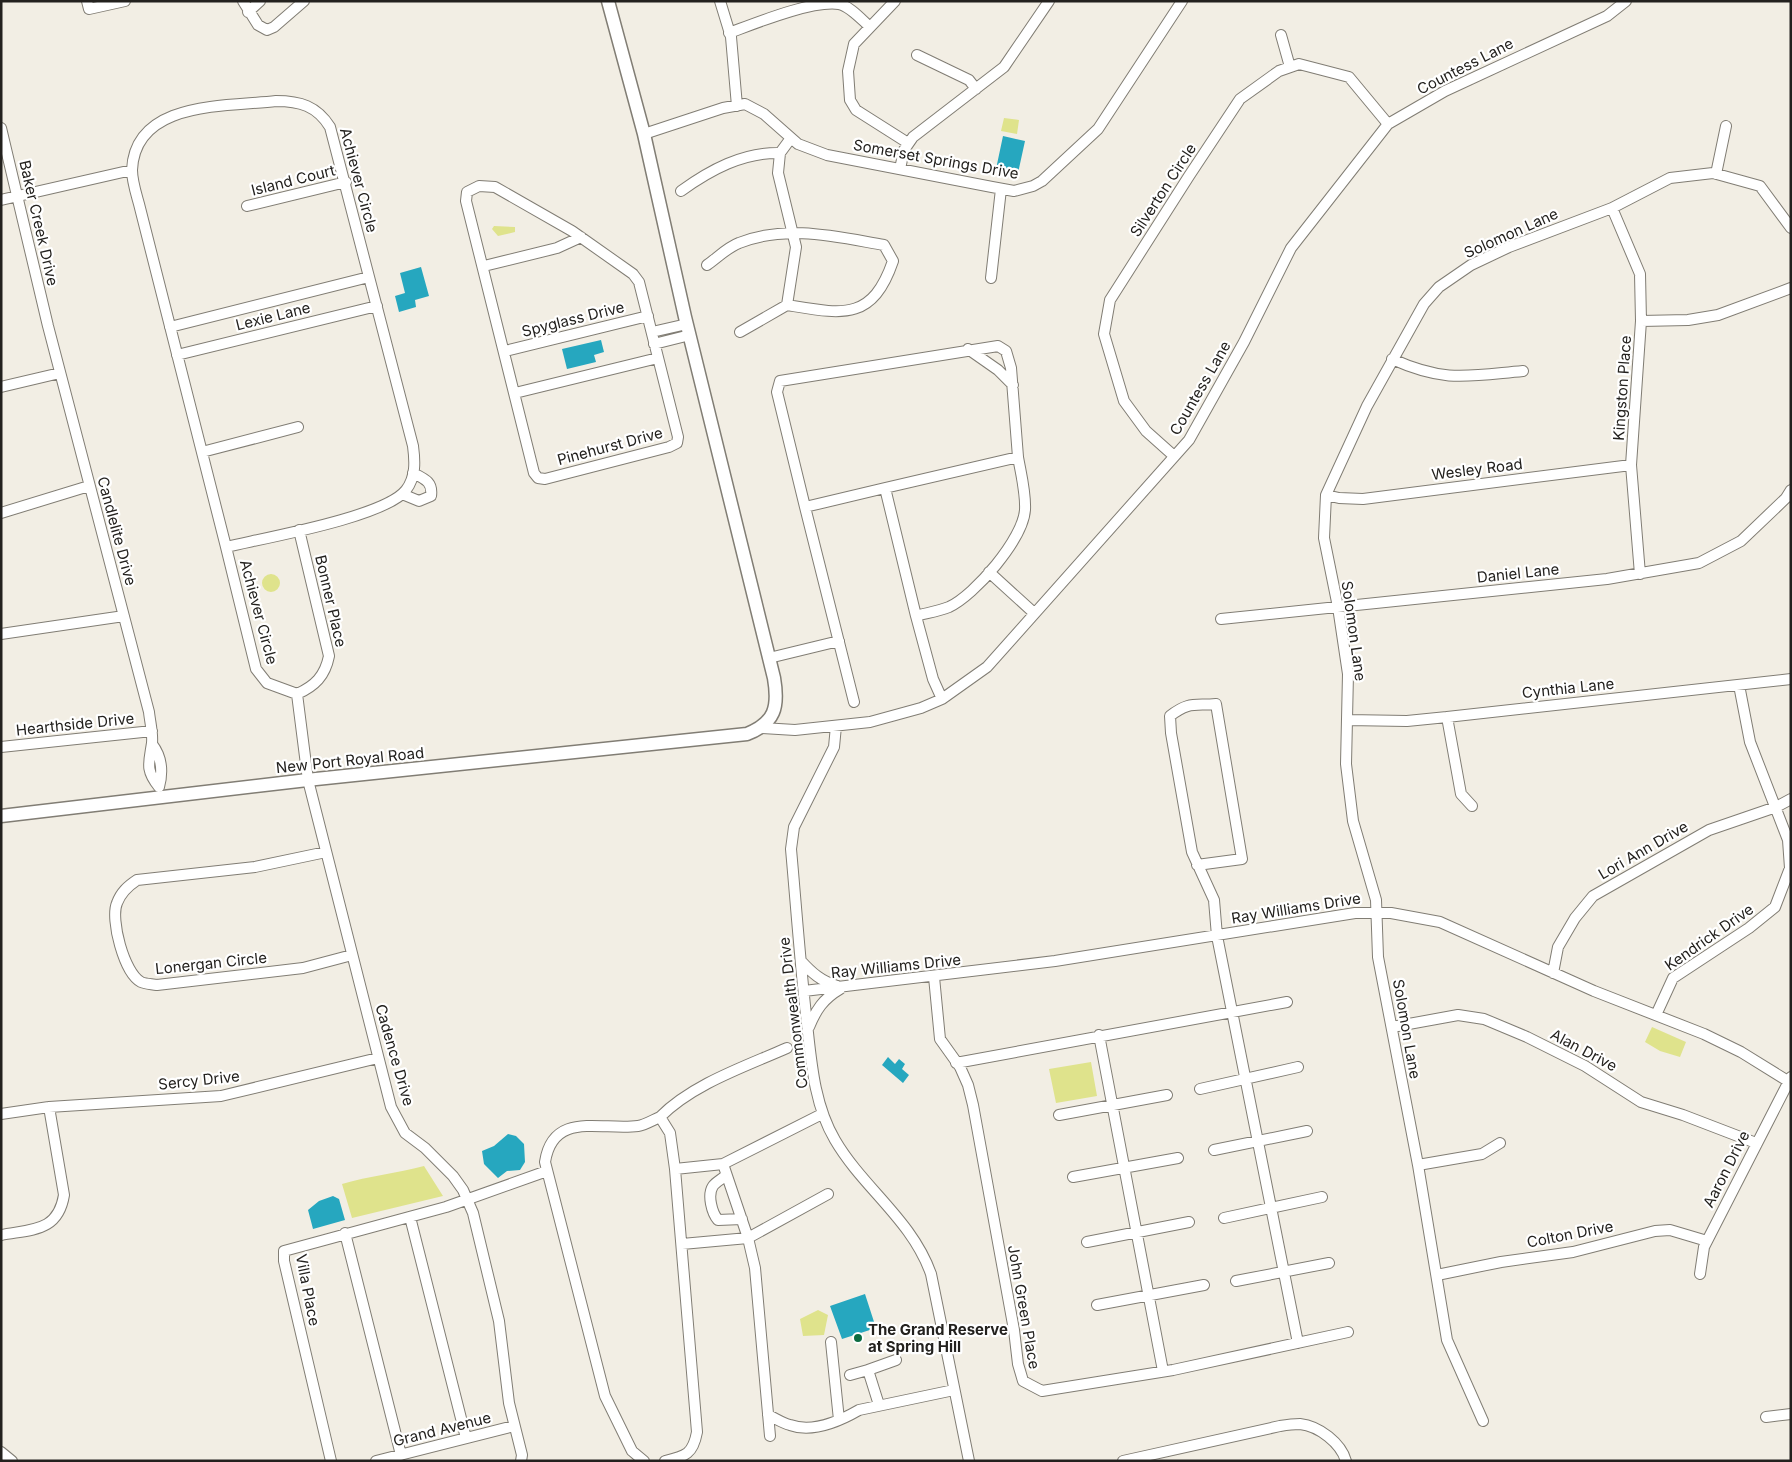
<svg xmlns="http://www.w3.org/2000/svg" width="1792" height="1462" font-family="Inter,sans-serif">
  <rect width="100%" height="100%" fill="#f2eee4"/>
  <!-- green -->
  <path fill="#dfe38c" d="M1004,118l15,2 -2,14 -16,-3z
    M494,226l21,1v5l-17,4 -6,-7z
    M262 583a9 9 0 1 1 18 0a9 9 0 1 1-18 0Z
    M1652,1027l34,15 -6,15 -20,-6 -15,-9z
    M1091,1062l6,34 -41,7 -7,-34z
    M424,1166l19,30 -91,22 -10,-34c27,-8 55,-11 82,-18z
    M818,1310l10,5 -4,20 -21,1 -3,-17z"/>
  <!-- water -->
  <path fill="#26a7bf" d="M1003,136l22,5 -7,32 -22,-4z
    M421,267l8,29 -14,4 1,7 -17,5 -4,-16 10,-3 -5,-20z
    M601,340l3,12 -10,3 2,7 -29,7 -5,-20z
    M888,1057l7,7 4,-5 6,5 -3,5 7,6 -6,8 -21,-18z
    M508,1134l8,2 8,8 1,18 -5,8 -13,1 -9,7 -14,-14 -2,-13 12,-5z
    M333,1196l6,3 6,21 -32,9 -5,-19 11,-9z
    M865,1294l11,34 -34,11 -12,-33z"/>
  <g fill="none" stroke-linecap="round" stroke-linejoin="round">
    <defs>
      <path id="minor" d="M87,1l2,8 36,-8
        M243,1l15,24 9,5 7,-3 30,-26
        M720,1l11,36 6,69
        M895,1l-41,43 -6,27 2,29 6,10 52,33
        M248,12l12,-11
        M729,33c27,-10 83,-33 110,-29 11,2 23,16 31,23
        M1281,35l9,32
        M917,55l52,25 7,9
        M276,101c24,0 41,5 54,26l83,319c2,15 3,31 -7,44 -21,27 -142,48 -180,57l-87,-343c-3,-11 -7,-23 -7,-34 3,-70 95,-63 144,-69z
        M1,128l47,198 101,386c1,10 4,21 3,31 -3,20 -7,27 7,44 4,-15 3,-30 -7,-43
        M644,134l79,-26 22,-4 19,10 34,30 29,11 165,32 22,4 19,-5 9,-5 56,-52 84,-128
        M780,153l-2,20 18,74 -9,58
        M900,169l4,-19 9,-13 91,-70 45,-66
        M1716,174l10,-48
        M479,186l16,1 77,44 61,43 6,8 39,155 -1,6 -8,4 -124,32 -7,-1 -4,-5 -68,-272 1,-9z
        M681,191c29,-21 62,-39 99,-38l11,-15
        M1,200l131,-30
        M247,206l99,-24
        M1612,208l28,66 1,47 -10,144 9,109
        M707,265c10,-7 21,-18 32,-22 47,-19 98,-6 145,2l9,16c-21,61 -51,53 -106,44
        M484,266l73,-18 24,-11
        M991,278l10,-89
        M1641,321l47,-1 30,-5 73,-27
        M170,327l199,-50
        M652,332l35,-8
        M740,332l47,-27
        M654,344l36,-9
        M968,349l30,21 15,15
        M505,351l143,-35
        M177,355l200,-49
        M1392,359c53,24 76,17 131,12
        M1,387l59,-14
        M515,393l143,-35
        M202,452l96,-25
        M1174,456l-28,-25 -22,-30 -20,-67 6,-34 79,-124 51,-77 39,-28 20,-7 50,13 39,47
        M885,488l133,-31c3,17 8,36 7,53 -2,29 -50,85 -76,97 -10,4 -22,6 -33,9
        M402,494l17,7 12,-5c2,-14 -6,-17 -18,-23
        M1326,495l13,3 24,1 268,-34
        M805,507l-28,-115 3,-11 218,-35 8,5 5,17 7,89
        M1,513l88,-27
        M226,547l30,122 11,14 30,11 11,86 83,327 14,26 20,15 28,28 10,14 10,23 26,108 10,82 13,52 -1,6
        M989,572l45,41
        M1221,619l386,-40 92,-16 42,-22 45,-43 5,-8
        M1,634l123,-18
        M769,658l70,-17
        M297,694c18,-8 28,-18 32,-38l-30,-126
        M854,702l-49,-195 80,-19 31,128 17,63 9,20
        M1447,717l14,77 11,12
        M1347,720l60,1 40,-4 344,-38
        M836,726l-2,21 -40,80 -3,22c5,56 9,111 15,166 5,42 7,88 29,125 28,48 77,80 96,134l38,187
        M762,728l33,2 75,-8 51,-14 21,-9 45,-32 202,-227 55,-98 47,-94 97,-124 57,-33 162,-75 19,-15
        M1,747l151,-16
        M326,852l-71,15 -118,13c-9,6 -16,12 -20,23 -7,16 7,70 24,79 4,2 11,2 16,3l146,-17 49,-13
        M1197,865l45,-6 -26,-155c-21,2 -27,-3 -46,12l1,17 21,119 22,48 3,36 81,407
        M801,961c11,12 20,20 36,25
        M1553,973l5,-26 17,-29 18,-22 116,-66 67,-23 15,-8
        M934,977l6,62 20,28 8,18 5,20 41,225 4,34 5,17 19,10 131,-21 175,-38
        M804,991l251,-30 300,-48h36l49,9 154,69 110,43 37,18 50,31
        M1656,1015l17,-37 76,-50 26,-21 15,-39 -2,-28 -38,-98 -11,-57
        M809,1027c7,-17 14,-28 31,-38
        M1392,1027l66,-12 26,4 43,18 58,29 56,36 42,13 73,28
        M1099,1035l64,336
        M787,1048c-43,19 -94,36 -127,69l10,16 5,36 48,-5 99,-50
        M956,1063l331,-61
        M1200,1089l98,-22
        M1,1114l48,-7 172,-11 157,-38
        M1059,1115l108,-20
        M1214,1150l93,-19
        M1418,1165l64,-11 18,-11
        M725,1176c-3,3 -9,6 -12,10 -6,9 -1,27 5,34l24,-1
        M1073,1177l105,-19
        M410,1217l56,221
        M1224,1218l98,-21
        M345,1233l56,222
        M1,1235c31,-6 57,-3 63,-40l-15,-88
        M1087,1242l102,-20
        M682,1244l66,-6 -25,-74
        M1700,1274l4,-27 87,-170
        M1437,1275l64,-13 72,-10 82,-21 15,-1 37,11
        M1236,1281l93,-18
        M1097,1305l107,-20
        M831,1342l8,78
        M850,1375l18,-5
        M879,1405l-11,-35 28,-10
        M768,1415c7,3 14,8 22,10 22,8 50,-4 69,-15l95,-20
        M1766,1417l25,-3
        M1483,1421l-36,-81 -29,-175 -40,-208 -2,-57 -23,-79 -7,-57 2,-90 -10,-67 -14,-69 2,-43 41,-89 57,-102 15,-17 32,-22 38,-18 103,-39 58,-30 43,-5 47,13 31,42
        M770,1436l-15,-168 -7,-30 80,-44
        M1,1452l11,9
        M331,1461l-47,-200v-10l162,-44 101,-36
        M376,1461l138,-35
        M644,1461l-12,-10 -27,-55 -60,-234c8,-52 57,-31 93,-36 7,-1 15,-6 22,-9
        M665,1461c21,-5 28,-7 32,-29l-22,-263
        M1123,1461l157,-35c6,-1 14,-2 20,-2 19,2 41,19 46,37"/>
      <path id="major" d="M1,816l315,-37 431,-45c28,-11 32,-27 27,-56l-89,-361 -41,-183 -36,-133"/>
    </defs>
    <!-- minor casing -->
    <use href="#minor" stroke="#817d74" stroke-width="12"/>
    <!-- major casing -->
    <use href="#major" stroke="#817d74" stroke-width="15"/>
    <!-- minor -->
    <use href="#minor" stroke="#fff" stroke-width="10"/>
    <!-- major -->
    <use href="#major" stroke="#fff" stroke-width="12"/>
  </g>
  <!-- markers -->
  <circle fill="#0c6c41" stroke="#fff" stroke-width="2" cx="858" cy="1338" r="5"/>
  <g text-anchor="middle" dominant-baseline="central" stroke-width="4.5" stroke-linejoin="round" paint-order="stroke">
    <!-- street labels -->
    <g font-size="15" fill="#23211e" stroke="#fff">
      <text transform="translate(1465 66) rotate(-27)">Countess Lane</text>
      <text transform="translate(936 159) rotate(10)">Somerset Springs Drive</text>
      <text transform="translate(293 180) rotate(-14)">Island Court</text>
      <text transform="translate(359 180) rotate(75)">Achiever Circle</text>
      <text transform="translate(1163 190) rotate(-57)">Silverton Circle</text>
      <text transform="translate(39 223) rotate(77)">Baker Creek Drive</text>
      <text transform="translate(1511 233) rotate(-24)">Solomon Lane</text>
      <text transform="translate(273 316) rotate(-14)">Lexie Lane</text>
      <text transform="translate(573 319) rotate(-14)">Spyglass Drive</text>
      <text transform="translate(1200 388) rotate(-60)">Countess Lane</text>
      <text transform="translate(1622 388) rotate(-86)">Kingston Place</text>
      <text transform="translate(610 446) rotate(-15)">Pinehurst Drive</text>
      <text transform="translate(1477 469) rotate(-7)">Wesley Road</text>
      <text transform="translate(117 531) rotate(75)">Candlelite Drive</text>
      <text transform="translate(1518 573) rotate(-6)">Daniel Lane</text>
      <text transform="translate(331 601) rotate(77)">Bonner Place</text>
      <text transform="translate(259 612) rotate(75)">Achiever Circle</text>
      <text transform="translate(1354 631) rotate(82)">Solomon Lane</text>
      <text transform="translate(1568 688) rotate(-6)">Cynthia Lane</text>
      <text transform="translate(75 724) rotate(-6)">Hearthside Drive</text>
      <text transform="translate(350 760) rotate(-6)">New Port Royal Road</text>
      <text transform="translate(1643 850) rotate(-30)">Lori Ann Drive</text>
      <text transform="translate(1296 908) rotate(-9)">Ray Williams Drive</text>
      <text transform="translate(1709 937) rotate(-35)">Kendrick Drive</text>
      <text transform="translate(211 963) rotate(-6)">Lonergan Circle</text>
      <text transform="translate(896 966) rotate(-6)">Ray Williams Drive</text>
      <text transform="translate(793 1013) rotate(-97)">Commonwealth Drive</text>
      <text transform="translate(1407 1029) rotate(80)">Solomon Lane</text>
      <text transform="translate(1584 1050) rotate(28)">Alan Drive</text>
      <text transform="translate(395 1055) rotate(74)">Cadence Drive</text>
      <text transform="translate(199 1080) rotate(-6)">Sercy Drive</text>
      <text transform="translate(1726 1169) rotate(-63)">Aaron Drive</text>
      <text transform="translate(1570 1234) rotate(-11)">Colton Drive</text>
      <text transform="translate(308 1290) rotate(79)">Villa Place</text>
      <text transform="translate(1024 1307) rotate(80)">John Green Place</text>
      <text transform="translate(442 1429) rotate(-14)">Grand Avenue</text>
    </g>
    <!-- poi labels -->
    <g font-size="15" font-weight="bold" fill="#23211e" stroke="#fff" text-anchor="start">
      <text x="868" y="1329">The Grand Reserve<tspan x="868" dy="17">at Spring Hill</tspan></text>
    </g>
  </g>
  <!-- border -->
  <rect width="1792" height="1462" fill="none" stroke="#23211e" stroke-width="5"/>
</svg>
